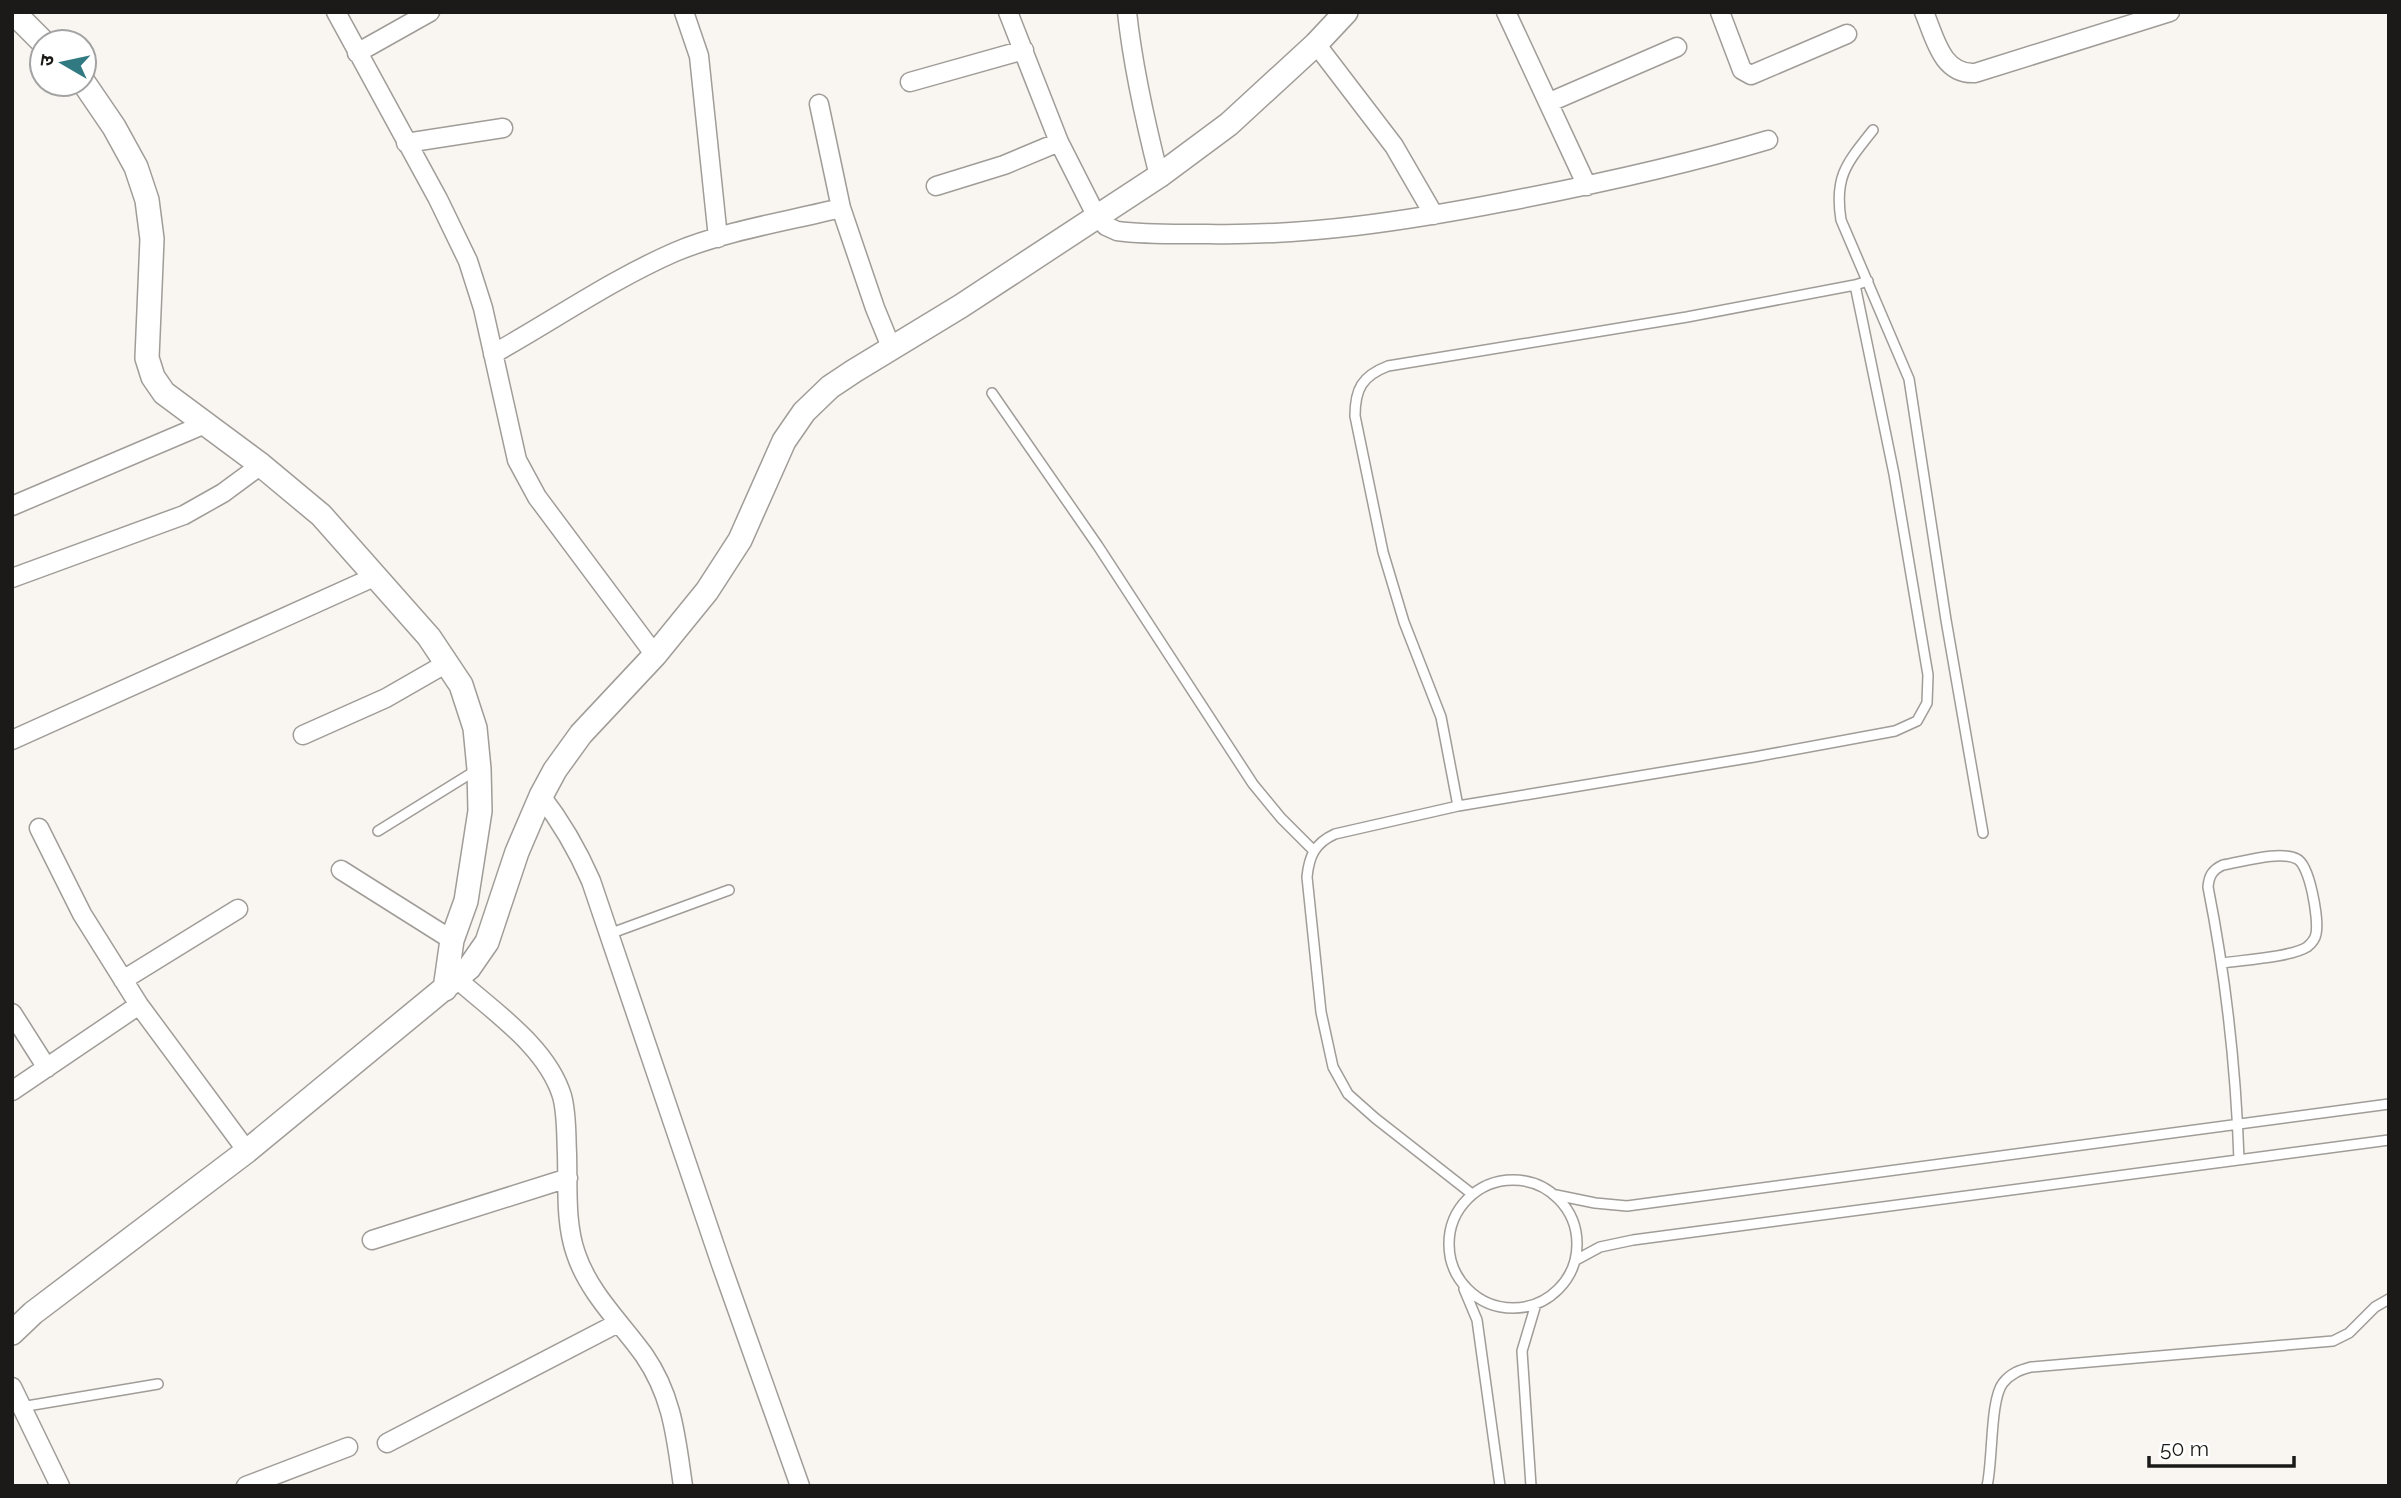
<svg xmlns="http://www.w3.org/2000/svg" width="2401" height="1498" font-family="Raleway,'Noto Sans Devanagari',sans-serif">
  <rect width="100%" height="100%" fill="#f9f5f0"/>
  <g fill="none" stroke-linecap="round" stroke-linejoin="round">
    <defs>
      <path id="service" d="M1873,130c-26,33 -39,46 -32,90l68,159 37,241 37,213
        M992,393l106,153 155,238 28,34 32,32
        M1458,806l-17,-89 -37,-95 -21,-70 -28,-136c0,-27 7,-40 33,-50l299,-49 168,-32 13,-4
        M378,831l100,-62
        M609,934l120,-44
        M2223,963c20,-3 68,-6 84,-16 5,-4 8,-8 9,-13 3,-14 -6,-69 -19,-75 -17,-9 -55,3 -74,6 -11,5 -14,11 -15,22 18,91 28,181 31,273
        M1449 1244a64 64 0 1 1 128 0a64 64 0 1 1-128 0Z
        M1472,1194l-97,-76 -27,-24 -15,-27 -12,-55 -14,-135c2,-21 8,-34 28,-43l123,-28 296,-49 141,-26 22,-10 10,-18 1,-28 -34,-201 -39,-189
        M1556,1195l39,8 32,3 762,-102
        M1576,1260l24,-13 33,-7 756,-100
        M1464,1289l13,31 23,166
        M21,1407l137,-23
        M1531,1486l-9,-135 14,-47
        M1987,1486c6,-25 3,-87 16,-103 8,-10 17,-13 28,-16l302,-26 16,-8 26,-26 14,-8"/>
      <path id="minor" d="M336,12l102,187 30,62 15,47 34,152 20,37 118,158
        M684,12l15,44 19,182
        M1008,12l51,130 38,75 9,9 11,5c30,4 61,3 91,3 100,2 198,-13 296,-32 89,-17 177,-36 264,-62
        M1127,12c6,56 18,109 32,164
        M1506,12l81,174
        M1720,12l22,58 9,5 96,-41
        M1924,12c11,26 18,63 51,61l195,-61
        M1316,44l78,102 40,69
        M357,53l73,-41
        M910,82l114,-32
        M1550,102l127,-55
        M819,104l22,104 34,100 16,39
        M406,143l97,-15
        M936,186l68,-21 55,-23
        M493,354c61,-34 118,-74 182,-102 50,-21 113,-31 166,-44
        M12,506l193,-82
        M12,578l172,-63 39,-22 38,-28
        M303,735l83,-37 61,-35
        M12,740l362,-163
        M541,796c21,27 36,53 50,85l130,383 79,222
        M39,828l43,86 57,91 108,146
        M341,870l111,70
        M457,979c37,33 90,68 105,117 5,18 4,39 5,58 1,33 -2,69 9,100 13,39 45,69 68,101 29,42 32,83 39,131
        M123,980l115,-71
        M12,1013l35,55
        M12,1091l127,-86
        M372,1240l196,-62
        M12,1387l48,99
        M387,1443l231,-120
        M246,1486l102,-39"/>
      <path id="tertiary" d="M13,12l30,30
        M84,83l30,44 22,40 11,33 5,39 -5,119 6,19 11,16 97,72 60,50 108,122 32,48 14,43 4,41 1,42 -14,90 -14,39 -7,49
        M12,1333l21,-20 214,-162 222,-183 18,-26 30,-90 24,-56 14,-26 26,-36 74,-79 52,-64 33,-51 44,-99 20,-29 26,-25 24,-16 107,-65 198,-130 70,-52 87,-80 30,-32"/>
    </defs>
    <!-- service casing -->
    <use href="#service" stroke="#a09c98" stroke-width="12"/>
    <!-- minor casing -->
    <use href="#minor" stroke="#a09c98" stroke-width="21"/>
    <!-- tertiary casing -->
    <use href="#tertiary" stroke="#a09c98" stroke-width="26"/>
    <!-- service -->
    <use href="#service" stroke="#fff" stroke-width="9"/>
    <!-- minor -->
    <use href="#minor" stroke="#fff" stroke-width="18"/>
    <!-- tertiary -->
    <use href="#tertiary" stroke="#fff" stroke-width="23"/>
  </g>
  <!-- border -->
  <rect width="2401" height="1498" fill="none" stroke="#1b1a18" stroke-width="28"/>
  <!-- north arrow -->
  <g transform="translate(63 63) rotate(279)"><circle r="33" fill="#ffffff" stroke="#a4a3a3" stroke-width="2"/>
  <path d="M0-5L12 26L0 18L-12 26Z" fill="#327a82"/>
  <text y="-10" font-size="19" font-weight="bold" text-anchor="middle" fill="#1b1a18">उ</text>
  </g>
  <!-- scale -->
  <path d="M2149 1456v10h145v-10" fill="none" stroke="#1b1a18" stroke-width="3.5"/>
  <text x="2160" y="1456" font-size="21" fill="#1b1a18" stroke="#ffffff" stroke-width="5" paint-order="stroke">50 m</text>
</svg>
